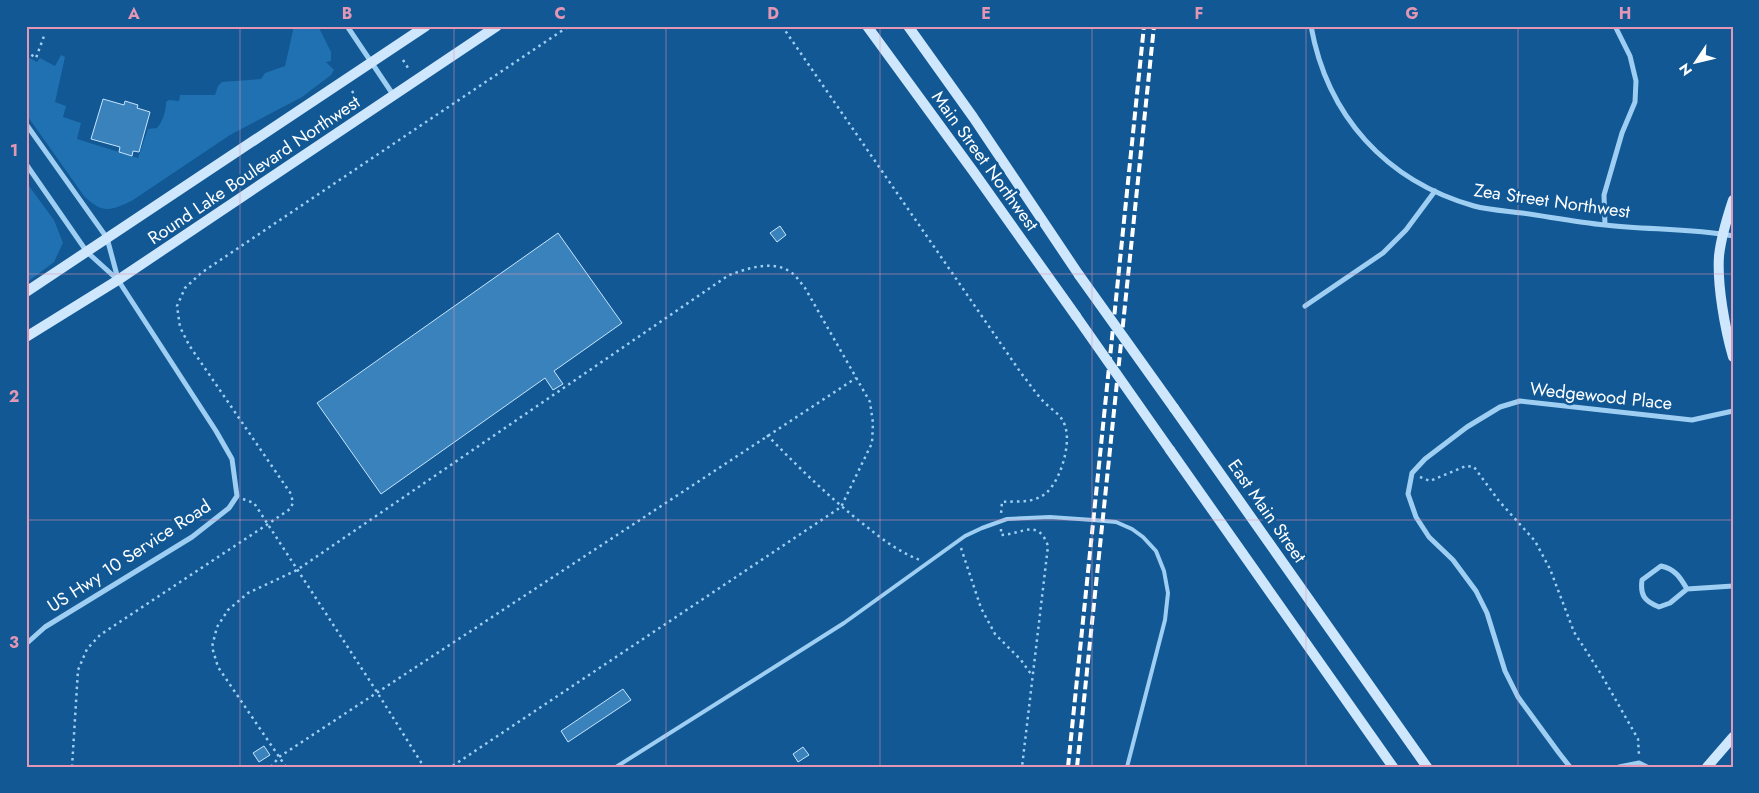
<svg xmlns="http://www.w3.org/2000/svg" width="1759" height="793" font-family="Jost,sans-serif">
  <rect width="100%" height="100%" fill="#115894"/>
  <!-- green -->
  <path fill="#2071b1" d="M294,26h24l13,26v9l-5,1 8,8 -3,5 -29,22 -72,38 -97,65c-22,11 -31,14 -49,-4l-58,-82v-58l11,6 3,-4 15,8 6,-11 4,2 -10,45 11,4 -3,11 18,6 -4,16 61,19 10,-29 9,-1c6,-7 9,-17 9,-26l3,-2 10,1 1,-6h35l3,-9 4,-4 39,-3 4,-6 20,-7z
    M26,182l28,38 9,23 -9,19 -28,21z"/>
  <!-- building -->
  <path fill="#3a82bc" stroke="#c6e5fd" d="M103,99l21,6 1,-4 13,4 -1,3 13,4 -11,40 -6,-1 -1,5 -13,-4 1,-5 -29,-8z
    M780,226l6,9 -9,7 -7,-9z
    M558,233l64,90 -68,48 9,13 -10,6 -8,-12 -164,116 -64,-91z
    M623,689l8,11 -63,42 -7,-11z
    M264,746l6,9 -11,7 -6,-9z
    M803,747l6,8 -11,7 -5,-8z"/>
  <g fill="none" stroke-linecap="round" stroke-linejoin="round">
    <!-- path -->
    <path stroke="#9fcef3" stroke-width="2.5" stroke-dasharray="2.5 4" stroke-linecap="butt" d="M782,26l239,347c8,10 15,21 24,30 8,8 17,12 20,23 7,18 -6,63 -25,71 -11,6 -26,4 -38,5l-1,12
      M26,51l10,7 8,-22
      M403,60l7,11
      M352,91l7,11
      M767,435c32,33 64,64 100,92 16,13 34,26 53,33
      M1420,477l10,4 36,-15 8,1 25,34 36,40 15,28 24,63 27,42 37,65 1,16
      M243,499l11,4 123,189 47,75
      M1001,529v6c22,-1 37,-17 47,11l-26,221
      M961,548l20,60 14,26 26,26 10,14
      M72,767l6,-97 9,-21 13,-14 168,-111 22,-15 3,-6 -2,-9 -102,-149 -9,-18 -3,-21 8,-18 16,-15 368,-247
      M271,767l8,-10 577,-379
      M286,767l-68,-100 -6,-20 5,-20 11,-17 20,-17 49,-23 432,-295c21,-7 44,-16 63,-2 5,4 9,10 13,15l65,114 3,21 -1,20 -31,64 -390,260"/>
    <!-- lane -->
    <path stroke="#9fcef3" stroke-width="4" d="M616,767l228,-144 121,-87 17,-8 25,-9 43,-2 43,3 23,2 16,7 11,8 13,14 8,20 4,22 -3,27 -38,147"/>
    <!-- street -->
    <path stroke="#9fcef3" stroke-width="5" d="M347,26l47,70
      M1311,26c16,90 75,155 163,180 15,4 33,5 48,7 28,4 55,9 83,12 42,5 86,3 128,11
      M26,124l81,114 11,41
      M26,164l61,88 31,28 98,151 16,28 5,37 -8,12 -37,29 -147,90 -19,17
      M1605,225l-1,-30 18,-62 13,-31 1,-21 -6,-25 -15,-30
      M1305,306l78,-53 23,-23 29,-39
      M1661,566c14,3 19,11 26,23l-17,14 -11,4c-15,-6 -19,-12 -17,-27z
      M1687,589l46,-3
      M1570,767l-11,-14 -41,-56 -13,-26 -18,-58 -11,-22 -23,-31 -24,-23 -13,-20 -8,-23 4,-21 13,-14 42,-32 33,-20 20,-6 172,19 41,-9
      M1619,767l20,-4 8,4"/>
    <!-- secondary -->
    <path stroke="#cee7fd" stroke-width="10" d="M867,26l106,145 103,145
      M908,26l65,91 106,158
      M1733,200c-6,18 -12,37 -14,56 -2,29 6,73 14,101
      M26,292l400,-266
      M26,337l92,-57 379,-254
      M1174,408l253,359
      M1170,450l223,317
      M1707,767l26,-30"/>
    <!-- rail -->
    <path stroke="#fff" stroke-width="4" stroke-dasharray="9 4" stroke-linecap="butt" d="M1068,767l76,-741
      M1077,767l77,-741"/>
    <!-- secondary-bridge -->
    <path stroke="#cee7fd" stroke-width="10" d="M1079,275l95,133
      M1076,316l94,134"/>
  </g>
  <!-- grid -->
  <path fill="none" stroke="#e497b5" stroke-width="1" stroke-opacity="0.55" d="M240,26v741M454,26v741M666,26v741M880,26v741M1092,26v741M1306,26v741M1518,26v741M26,274h1707M26,520h1707"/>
  <g text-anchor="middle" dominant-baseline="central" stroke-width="5" stroke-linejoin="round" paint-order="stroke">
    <!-- street labels -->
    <g font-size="18" fill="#fff" stroke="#115894">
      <text transform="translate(985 161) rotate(54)">Main Street Northwest</text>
      <text transform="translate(254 170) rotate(-34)">Round Lake Boulevard Northwest</text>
      <text transform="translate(1552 201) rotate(8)">Zea Street Northwest</text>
      <text transform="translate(1601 396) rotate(6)">Wedgewood Place</text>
      <text transform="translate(1267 511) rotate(55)">East Main Street</text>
      <text transform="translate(129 556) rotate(-33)">US Hwy 10 Service Road</text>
    </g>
  </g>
  <!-- border -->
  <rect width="1759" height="793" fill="none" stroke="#115894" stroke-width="55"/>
  <!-- north arrow -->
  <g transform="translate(1696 62) rotate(235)" stroke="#115894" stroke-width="4" paint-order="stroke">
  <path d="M0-4L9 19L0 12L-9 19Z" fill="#ffffff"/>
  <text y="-8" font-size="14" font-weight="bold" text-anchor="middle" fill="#ffffff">N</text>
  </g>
  <rect x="28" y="28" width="1704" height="738" fill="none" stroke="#e497b5" stroke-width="2"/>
  <g font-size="16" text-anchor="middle" font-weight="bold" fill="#e497b5">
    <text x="134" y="19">A</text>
    <text x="347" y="19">B</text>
    <text x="560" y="19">C</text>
    <text x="773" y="19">D</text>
    <text x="986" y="19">E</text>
    <text x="1199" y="19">F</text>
    <text x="1412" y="19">G</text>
    <text x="1625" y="19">H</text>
    <text x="14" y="156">1</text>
    <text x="14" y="402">2</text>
    <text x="14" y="648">3</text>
  </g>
</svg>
